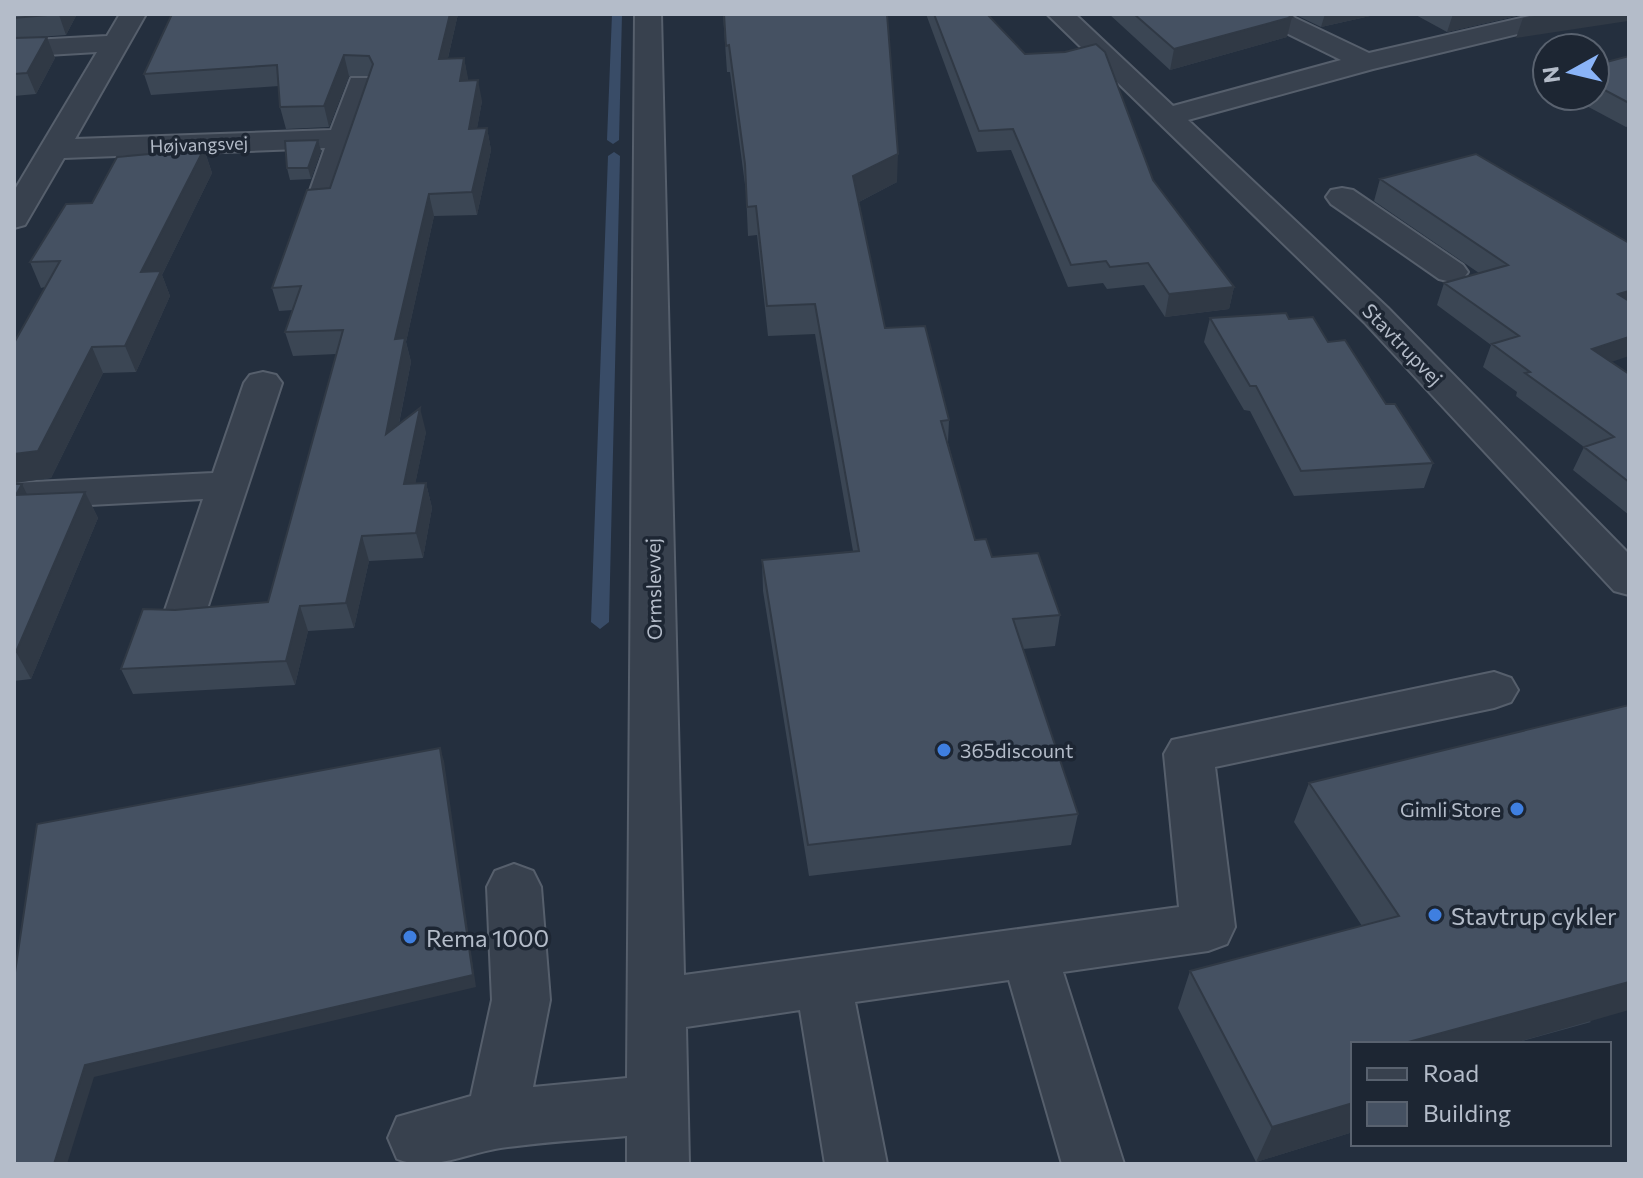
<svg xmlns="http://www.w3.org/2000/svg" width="1643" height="1178" font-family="Commissioner,sans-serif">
  <rect width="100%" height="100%" fill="#242f3e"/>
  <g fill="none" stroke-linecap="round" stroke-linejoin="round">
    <!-- stream -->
    <path fill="#394c67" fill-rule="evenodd" d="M612,14h10l-3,126 -6,4 -6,-4z
      M614,152l6,4 -11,466 -9,7 -9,-7 17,-466z"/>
    <defs>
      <path id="minor" d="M120,14h26l-71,125 256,-9 20,-52h20l4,6 -42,125h-22l-5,-7 19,-54 -261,10 -39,67 -11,3v-37l83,-139 -83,5v-16l93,-5z
        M635,14h26l23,961 495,-68 -15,-153 8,-14 322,-68 17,6 7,12 -7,12 -17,6 -279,59 20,160 -8,17 -19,7 -145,21 61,192h-62l-53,-184 -154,22 32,162h-62l-25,-154 -114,17 3,137h-62v-28c-43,4 -89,6 -132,13 -32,6 -65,23 -98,10l-9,-21 9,-21 74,-21 21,-96 -5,-113 8,-16 19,-7 19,7 8,16 9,113 -17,87 94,-9z
        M1047,14h28l98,92 168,-46 -83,-41 -4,-5h33l82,39 169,-39h46l-4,5 -207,50 -185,51 200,188 241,246v41l-15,-4 -250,-269z
        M1342,188l11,2 110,75 5,7 -5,7 -12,3 -12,-3 -108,-75 -5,-7 5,-7z
        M263,372l13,3 6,8 -81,244 -16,5 -16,-5 -6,-11 40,-117 -189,10v-26l199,-10 31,-90 6,-8z"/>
    </defs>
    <!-- minor casing -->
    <use href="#minor" stroke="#565f6c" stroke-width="4"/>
    <!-- minor -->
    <use href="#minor" fill="#38414e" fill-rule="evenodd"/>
  </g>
  <!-- wall -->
  <path fill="#3b4654" d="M14,14h63l-11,21 -27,2 16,21 -19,36 -22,2z
    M458,14l-10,44h16l4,23 14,20 -5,27h10l4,22 -14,65 -43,1 -28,126 5,20 -12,62 27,8 -11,52 11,-1 6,25 -9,50 -54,3 -15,67 -46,3 -13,54 -162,9 -12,-25 54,-59 93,-8 68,-248 -43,2 -8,-24 8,-22 -14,1 -7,-23 58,-100 39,-112h-20l-20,51 -43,2 -6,-22 -1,-21 -128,9 -7,-21z
    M723,14l174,168 -38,20 26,126 64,92 -1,23 27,97 17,17 68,58 -5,31 -32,3 55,165 -7,31 -262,31 -46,-285 -1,-31 91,-9 -38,-217 -47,2 -11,-101 -9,1 -2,-44 -16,-120h-3z
    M926,14h61l38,40 128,126 81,107 -5,22 -64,8 -21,-32 -37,4 -4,-6 -35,4 -57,-137 -34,2z
    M1109,14h177l1,23 -117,33z
    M1294,14h85l-58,13z
    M1414,14h111l-78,18z
    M1629,56v70l-3,1 -58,-31h27v-31z
    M318,140l3,11 -10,28 -21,1 -3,-12z
    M204,149l8,24 -50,102 8,21 -34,76 -33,1 -52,105 -37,5v-140l31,-56 -4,1 -11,-26 62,-59z
    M1476,154l136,208 17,12v141l-56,-45 11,-23 -68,-51 1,-4 -34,-25 8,-22 -54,-40 7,-22 35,-10 -105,-72 6,-22z
    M1210,318l79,1 39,23 58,62 47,59 -9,25 -130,8 -44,-85 -6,-1 -40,-68z
    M14,484l13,11 58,-3 13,26 -67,161 -17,2z
    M1309,783l282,239 -80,22h-158v88l-97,30 -78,-154 12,-37 172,-45 -68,-104z"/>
  <!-- shaded-wall -->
  <path fill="#303945" d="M59,14h18l-11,21 -7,-20z
    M450,14h8l-15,65 -4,-20z
    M1325,14h54l-58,13z
    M1453,14h72l-78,18z
    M1547,14h82v6l-1,1 -112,17 7,-20z
    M1292,17l-5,20 -117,33 4,-21z
    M47,37l8,21 -19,36 -9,-21z
    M344,55l5,21 -20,51 -5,-21z
    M464,58l4,20 -5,24 -3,-21z
    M478,80l4,21 -9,50 -4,-22z
    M487,128l4,22 -14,65 -5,-23z
    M318,140l3,11 -10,28 -3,-11z
    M204,149l8,24 -50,102 8,21 -34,76 -11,-26 16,-74z
    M898,154l-1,28 -44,23v-29z
    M429,194l5,22 -28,126 5,20 -19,96 -6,-24 9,-95z
    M1234,287l-5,22 -64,8 4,-23z
    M1629,291v19l-11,-16z
    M1629,337v19l-47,16 10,-23z
    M92,347l11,26 -52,105 -37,5v-29z
    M420,408l6,24 -16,77 -6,-25z
    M426,483l6,25 -9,50 -7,-25z
    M22,484l13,27 -19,-16z
    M85,492l13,26 -67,161 -15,-27z
    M362,536l7,25 -15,67 -8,-25z
    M300,606l8,25 -13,54 -9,-24z
    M440,748l4,13 32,226 -382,90 -27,87h-13l31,-99z
    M1629,982v28l-118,34h-110z
    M1353,1103v29l-97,30 16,-35z"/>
  <!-- building -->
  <path fill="#455162" stroke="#303945" stroke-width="2" d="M14,14h45l-45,4z
    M172,14h278l-11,45 25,-1 -4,23 18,-1 -9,49 18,-1 -15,64 -43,2 -34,145 10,-1 -19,96 34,-26 -16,76 22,-1 -10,50 -54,3 -16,67 -46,3 -14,55 -165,8 22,-60 32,1 93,-8 75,-272 -58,2 16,-46 -29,2 35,-98 23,-2 43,-124 -4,-8 -25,-1 -20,51 -44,1 -3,-42 -133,9z
    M724,14h163l11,140 -45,22 32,152 40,-2 24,94 -8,1 34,119 11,-1 6,18 46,-4 22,62 -47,4 65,195 -270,31 -46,-285 97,-9 -44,-247 -48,2 -11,-100 -9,1 -2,-43 -16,-119 -3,1z
    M934,14h53l38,40 40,-2 31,-8 9,8 48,128 81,107 -65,7 -21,-31 -38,4 -4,-6 -35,4 -58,-136 -34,2z
    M1134,14h152l6,3 -118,32z
    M47,37l-20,36 -13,1v-36z
    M1629,56v47l-34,-18v-20z
    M318,140l-10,28h-21l-2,-27z
    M204,149l-63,123 20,-1 -36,75 -33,1 -54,104 -24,3v-111l46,-82 -30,1 36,-58 26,-1 25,-46z
    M1476,154l153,89v48l-11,3 11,7v36l-37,12 37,25v108l-45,-35 30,-10 -89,-64 5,-1 -38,-28 27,-8 -75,-53 64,-18 -128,-86z
    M1286,313l3,6 24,-2 15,25 17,-2 41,64h9l38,59 -132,8 -45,-85h-6l-40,-68z
    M14,484h8l-6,11 69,-3 -69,160h-2z
    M1629,705v277l-228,62h-48v59l-81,24 -82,-156 209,-55 -90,-133z
    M440,748l33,227 -388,90 -31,99h-40v-185l23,-155z"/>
  <!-- markers -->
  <g fill="#3f7fe0" stroke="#1d2633" stroke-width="3">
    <circle cx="944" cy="750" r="8"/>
    <circle cx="1517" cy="809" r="8"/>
    <circle cx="1435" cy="915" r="8"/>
    <circle cx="410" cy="937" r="8"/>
  </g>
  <g text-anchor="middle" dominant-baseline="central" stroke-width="7" stroke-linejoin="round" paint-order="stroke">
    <!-- far-street labels -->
    <g font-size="18" fill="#b4bcc9" stroke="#1d2633">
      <text transform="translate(199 144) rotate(-2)">Højvangsvej</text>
    </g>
    <!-- street labels -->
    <g font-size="20" fill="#b4bcc9" stroke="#1d2633">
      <text transform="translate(1403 344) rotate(46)">Stavtrupvej</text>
      <text transform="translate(653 589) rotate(-91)">Ormslevvej</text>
    </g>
    <!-- poi labels -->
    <g font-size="20" fill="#b4bcc9" stroke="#1d2633" text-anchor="start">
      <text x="960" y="750">365discount</text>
      <text x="1501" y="809" text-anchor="end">Gimli Store</text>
    </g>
    <!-- near-poi labels -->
    <g font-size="24" fill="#b4bcc9" stroke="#1d2633" text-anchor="start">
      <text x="1451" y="915">Stavtrup cykler</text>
      <text x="426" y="937">Rema 1000</text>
    </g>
  </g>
  <!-- border -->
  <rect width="1643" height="1178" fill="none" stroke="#b4bcc9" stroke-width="32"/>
  <!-- legend -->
  <rect x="1351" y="1042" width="260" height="104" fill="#1d2633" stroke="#59626f" stroke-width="2"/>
  <rect x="1367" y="1068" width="40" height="12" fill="#38414e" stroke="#59626f" stroke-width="2"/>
  <text x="1423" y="1082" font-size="24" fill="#b4bcc9">Road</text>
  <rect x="1367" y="1102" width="40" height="24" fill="#455162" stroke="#59626f" stroke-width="2"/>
  <text x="1423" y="1122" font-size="24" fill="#b4bcc9">Building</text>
  <!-- north arrow -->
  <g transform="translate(1571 72) rotate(262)"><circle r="38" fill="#1d2633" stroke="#59626f" stroke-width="2"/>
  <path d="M0-6L14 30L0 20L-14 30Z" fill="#8ab4f8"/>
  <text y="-12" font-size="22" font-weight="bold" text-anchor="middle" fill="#b4bcc9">N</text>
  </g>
</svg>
